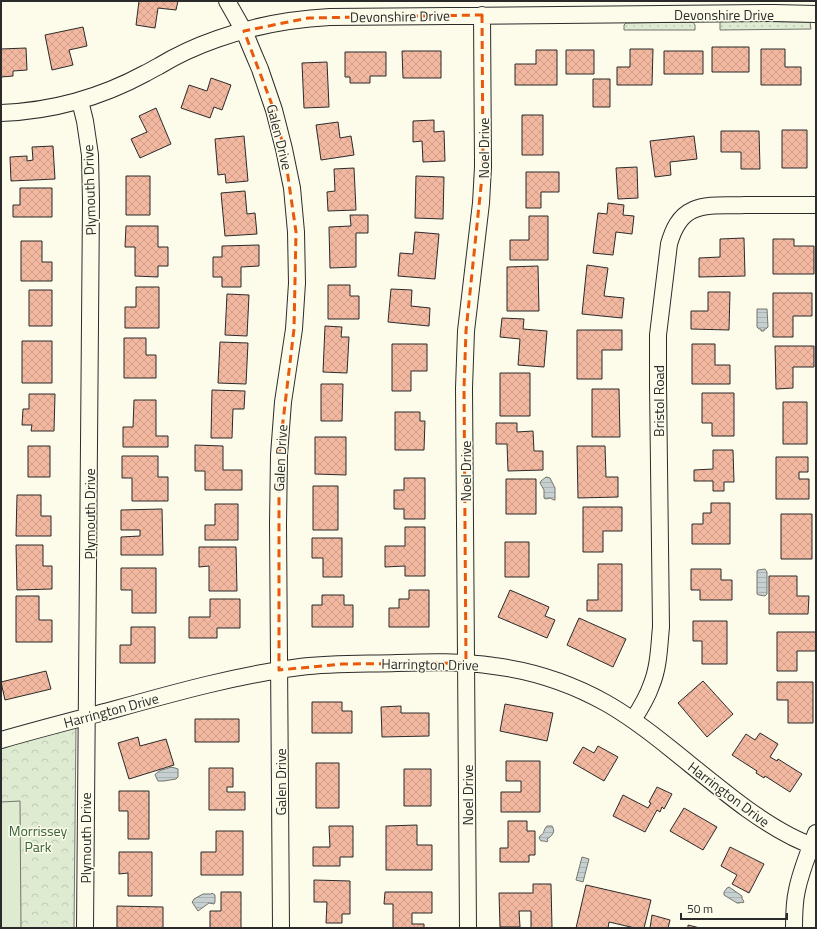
<svg xmlns="http://www.w3.org/2000/svg" width="817" height="929" font-family="'Titillium Web',sans-serif">
  <defs>
    <pattern id="grass-dots" width="8" height="8" patternUnits="userSpaceOnUse"><rect width="8" height="8" fill="#deebd1"/><path d="M2 2h.1M6 6h.1" fill="none" stroke="#bfcab4" stroke-width="1.8" stroke-linecap="round"/></pattern>
    <pattern id="park-crowns" width="20" height="18" patternUnits="userSpaceOnUse"><rect width="20" height="18" fill="#deebd1"/><path d="M2 6a3 3 0 1 1 6 0M12 15a3 3 0 1 1 6 0" fill="none" stroke="#bfcab4"/></pattern>
    <pattern id="water-rules" width="6" height="5" patternUnits="userSpaceOnUse"><rect width="6" height="5" fill="#c7d0d0"/><path d="M0 2.5h6" fill="none" stroke="#abb3b3"/></pattern>
    <pattern id="building-cross-hatch" width="8" height="8" patternUnits="userSpaceOnUse"><rect width="8" height="8" fill="#f2b8a0"/><path d="M0 0l8 8M0 8l8-8" fill="none" stroke="#d09e8a"/></pattern>
  </defs>
  <rect width="100%" height="100%" fill="#fdfbea"/>
  <!-- grass -->
  <path fill="url(#grass-dots)" stroke="#74746e" d="M720,21l90,1 1,7 -91,1z
    M693,22l2,3v5h-71v-5l2,-2z"/>
  <!-- park -->
  <path fill="url(#park-crowns)" stroke="#74746e" d="M76,726l-2,202h-73v-181z"/>
  <!-- pitch -->
  <path fill="#deebd1" stroke="#74746e" d="M20,801l1,127h-20v-126z"/>
  <!-- water -->
  <path fill="url(#water-rules)" stroke="#74746e" d="M757,309h10l1,18 -2,2h-2v2h-3v-2h-2l-2,-2z
    M546,477l4,1 5,10v12h-1l-4,-2 -4,1 -2,-1v-8l-4,-7 1,-2z
    M765,569l2,3v22l-2,2 -6,-1 -2,-1v-23l1,-1z
    M171,767l4,1 3,1v8l-2,2 -12,2h-6l-3,-6c4,-6 10,-5 16,-8z
    M547,826h5c4,6 0,10 -5,13l1,2 -2,1 -1,-1h-4l-2,-3 1,-2c5,-3 3,-6 7,-10z
    M582,857l7,2 -6,23 -7,-2z
    M729,887l13,9v3l2,2 -1,2 -2,-1 -1,1h-3l-13,-8v-3l3,-4z
    M212,893l3,2v7l-1,2 -5,-1 -11,8 -6,-9 1,-1 1,-2 9,-5h8z"/>
  <!-- building -->
  <path fill="url(#building-cross-hatch)" stroke="#2b2b2b" d="M139,1h39l-2,9 -18,-2 -3,20 -19,-3z
    M83,27l4,19 -18,4 4,15 -21,5 -7,-35z
    M712,47h37v25h-37z
    M26,48l1,22 -14,1v5l-12,1v-28z
    M630,49h23l-1,36h-35v-18h13z
    M761,49h24v18h16v18h-40z
    M536,50h21v35h-42v-21h21z
    M566,50h28v24h-28z
    M402,51h39v27h-38z
    M664,51h39v23h-39z
    M345,52h41v24h-16v7h-20v-6h-5z
    M327,62l2,45 -25,1 -2,-45z
    M211,78l20,7 -9,25 -8,-3 -4,11 -29,-10 8,-23 18,6z
    M593,79h17v28h-17z
    M156,108l15,36 -31,14 -9,-19 16,-7 -8,-16z
    M522,115h21v40h-21z
    M434,120v12l10,-1 1,30 -22,1 -1,-21 -9,1v-21z
    M338,122l2,16 11,-2 3,19 -33,5 -5,-35z
    M782,130h25v38h-25z
    M721,131h38l1,38h-19v-17h-20z
    M244,136l4,45 -22,2 -1,-9 -7,1 -3,-36z
    M694,136l3,23 -27,3 1,13 -16,2 -5,-36z
    M53,146l2,33 -44,2 -1,-24 17,-1v5l6,-1 -1,-13z
    M637,167l1,31 -20,1 -2,-31z
    M354,168l2,42 -28,1 -1,-19 8,-1 -1,-22z
    M526,172h33v20h-18v16h-15z
    M126,176h24v39h-24z
    M416,176l28,1 -1,42 -28,-1z
    M20,188h32v29h-39v-12h7z
    M245,191l2,23 8,-1 2,21 -32,2 -4,-43z
    M608,203l16,2 -1,10 11,1 -2,18 -16,-2 -3,23 -20,-2 5,-40 9,1z
    M350,215h18v18h-12v34l-26,1 -1,-41 22,-1z
    M529,216h19v44h-38v-20h19z
    M126,226h32v21h10v19h-10v11l-23,-1v-29h-10z
    M415,232l24,2 -4,45 -37,-3 2,-23 13,1z
    M744,238l1,38 -46,1v-19l21,-1v-18z
    M773,239h21v7h20v28h-41z
    M21,241h21v21h10v19h-31z
    M259,245v21l-18,1v20h-19v-10h-9v-20h9v-11z
    M587,265l21,3 -4,28 20,2 -2,20 -40,-4z
    M538,266l1,45h-32v-44z
    M328,285h22v11h9v23h-31z
    M136,287h23v41h-34v-21h11z
    M391,289l21,1 -1,16 19,2 -1,18 -41,-4z
    M29,290h23v36h-23z
    M708,292h22l-1,38 -38,-1v-18h17z
    M773,293h39v23h-19v21h-20z
    M227,294l22,1 -2,41 -22,-1z
    M502,318l22,1 -1,10 24,2 -3,36 -26,-2 2,-26 -20,-2z
    M325,326l17,1 -1,10h8l-2,36 -24,-1z
    M577,330h45v20h-20v29h-25z
    M124,338h22v17h10v23h-32z
    M22,341h30v42h-30z
    M220,342l28,1 -2,41 -28,-1z
    M392,344h35v27h-16v20h-19z
    M692,344h23v21h15v19h-38z
    M775,346h39v21h-21v21l-17,1z
    M500,373h30v43h-30z
    M321,384h22l-1,37h-21z
    M592,389h27l1,48h-28z
    M212,390l33,1 -1,18h-11l-1,29h-21z
    M702,393h32v43h-22v-13h-10z
    M29,394h26l-1,37h-23l1,-6h-10l1,-16h6z
    M134,400h22v36h12v11h-45v-20h10z
    M783,402h24v42h-24z
    M395,412h25v9h5l-1,29h-29z
    M496,423h21v9l16,-1 1,20h9v19l-35,1 -1,-27h-11z
    M315,437h31v38l-31,-1z
    M195,445l28,1v24h19v20h-37v-19h-10z
    M28,446h22v31h-22z
    M577,446h28l1,31h12v20l-40,1z
    M713,450h20l1,32h-10v9h-11v-10h-19v-11l19,-1z
    M122,456h36v21h10v24h-36v-23h-10z
    M776,457h32v15h-9v7h10v20h-33z
    M404,478h21v41h-21v-10h-10v-19h10z
    M506,479h30v35h-30z
    M313,486h25v44h-25z
    M17,495h24v21h10v20h-35z
    M711,503h19v41h-38v-20h11v-11h8z
    M215,504h23v36h-33v-15h10z
    M583,507h39v24h-19v21h-20z
    M162,509l1,46h-42v-18l19,-1v-6h-19v-20z
    M781,514h31v45h-31z
    M405,527h20v49h-20v-10l-20,1v-21h20z
    M312,538h30v39h-19v-19h-11z
    M505,542h24v35h-24z
    M16,545h27v21h9v23l-35,1z
    M199,547h37l1,44h-28v-25l-10,1z
    M598,564h24v47h-35v-11h11z
    M121,568h35v45h-24v-23h-11z
    M691,569h30v11h11v20h-32v-10h-9z
    M769,576h28v20h12l-1,18h-39z
    M409,590h20v37h-40v-19h10v-9h10z
    M510,590l39,17 -4,9 10,4 -8,18 -49,-21z
    M322,595h22v10h9v22h-41v-22h10z
    M16,596h23v24h13v22h-36z
    M210,599h30v29h-23v10h-28v-21h21z
    M579,618l47,21 -13,28 -46,-22z
    M693,621h34v43h-25v-23h-9z
    M131,627h24v36h-35v-18h11z
    M777,632h39v19h-19v20h-20z
    M46,671l5,18 -46,11 -4,-18z
    M703,681l30,33 -26,23 -29,-34z
    M777,682h36v41h-25v-23h-11z
    M312,702h30v9h10v22h-40z
    M505,704l48,9 -6,28 -47,-10z
    M401,706v7h28v23l-47,1 -1,-30z
    M195,719h44v23h-44z
    M760,733l18,11 -8,13 7,4 1,-2 24,15 -12,18 -25,-16 -1,2 -8,-5 1,-2 -25,-16 14,-21 9,6z
    M138,737l2,9 26,-7 8,26 -45,14 -11,-36z
    M598,746l20,11 -14,24 -31,-18 10,-16 11,6z
    M506,761h34v51h-39v-20h20v-11h-15z
    M316,763h23v45h-23z
    M209,768h24v19h-6v5h18v18h-36z
    M404,769h27v37h-27z
    M657,787l15,7 -8,15 -2,-2 -2,5 -3,-2 -12,22 -32,-16 10,-21 25,13 3,-5 -2,-1z
    M119,791h30v48h-21v-28h-9z
    M684,808l33,19 -14,23 -33,-19z
    M508,821h19v10h8v24h-6v7h-29v-14h8z
    M417,825v20h15v25h-46v-44z
    M329,826h24v31h-13v9h-27v-19h17z
    M216,831h27v44h-42v-23h15z
    M730,847l34,17 -15,29 -17,-9 5,-9 -16,-9z
    M119,852h33v44h-24v-23l-9,1z
    M314,880l36,1v33h-8v9h-16l1,-21h-13z
    M533,884h18l1,44h-21v-17h-12l1,16h-20l-1,-34h34z
    M586,885l65,15 -7,28h-9l-26,-6 -1,6h-32z
    M221,892h20v36h-31v-17h11z
    M385,892h47v21h-20v11h12v4h-31v-24h-9z
    M117,906l46,1v21h-46z
    M652,915l18,5 -2,8h-18z
    M688,925l12,3h-12z"/>
  <g fill="none" stroke-linecap="round" stroke-linejoin="round">
    <defs>
      <path id="minor" d="M227,1l17,30 10,24 6,14 14,41 10,39 8,39 4,44 1,51 -3,46 -11,73 -4,53 -1,69 3,404
        M80,101l5,20 5,34 1,47 -6,726
        M1,113c52,-2 99,-15 145,-40 4,-2 9,-5 13,-7 18,-11 38,-20 58,-27 36,-13 75,-20 113,-22l444,-4 42,1
        M633,720c7,-11 14,-22 18,-34 8,-19 8,-39 10,-59l-3,-243v-49l11,-91c4,-14 10,-28 24,-34 15,-7 36,-4 52,-5 24,0 47,0 71,0
        M1,740c38,-11 77,-21 115,-31 61,-17 122,-34 184,-42 32,-4 65,-3 97,-4 32,-1 65,-2 97,3 39,5 78,18 112,37 23,13 44,29 65,46 25,20 50,41 76,60 21,15 44,30 69,38
        M468,928l-4,-540 2,-57 15,-128 2,-36 -1,-152
        M794,928c0,-13 0,-25 3,-38 4,-20 12,-38 19,-57"/>
    </defs>
    <!-- minor casing -->
    <use href="#minor" stroke="#2b2b2b" stroke-width="18"/>
    <!-- minor -->
    <use href="#minor" stroke="#fdfbea" stroke-width="16"/>
  </g>
  <!-- marked area -->
  <path fill="none" stroke="#e8590c" stroke-width="3" stroke-dasharray="8 5" stroke-linejoin="round" d="M482,15l1,152 -17,164 -2,57 2,275 -124,1 -63,6v-215l15,-126 2,-97 -12,-83 -10,-39 -30,-79 64,-13z"/>
  <g text-anchor="middle" dominant-baseline="central" stroke-width="3" stroke-linejoin="round" paint-order="stroke">
    <!-- street labels -->
    <g font-size="14" fill="#2b2b2b" stroke="#fdfbea">
      <text x="724" y="14">Devonshire Drive</text>
      <text transform="translate(400 16) rotate(-1)">Devonshire Drive</text>
      <text transform="translate(280 137) rotate(76)">Galen Drive</text>
      <text transform="translate(483 148) rotate(-90)">Noel Drive</text>
      <text transform="translate(89 190) rotate(-92)">Plymouth Drive</text>
      <text transform="translate(658 401) rotate(-90)">Bristol Road</text>
      <text transform="translate(280 458) rotate(-87)">Galen Drive</text>
      <text transform="translate(465 471) rotate(-90)">Noel Drive</text>
      <text transform="translate(89 514) rotate(-90)">Plymouth Drive</text>
      <text transform="translate(430 664) rotate(1)">Harrington Drive</text>
      <text transform="translate(111 710) rotate(-15)">Harrington Drive</text>
      <text transform="translate(280 782) rotate(-90)">Galen Drive</text>
      <text transform="translate(729 794) rotate(37)">Harrington Drive</text>
      <text transform="translate(467 795) rotate(-90)">Noel Drive</text>
      <text transform="translate(85 838) rotate(-90)">Plymouth Drive</text>
    </g>
    <!-- park labels -->
    <g font-size="14" fill="#34623c" stroke="#fdfbea">
      <text x="38" y="830">Morrissey<tspan x="38" dy="16">Park</tspan></text>
    </g>
  </g>
  <!-- border -->
  <rect width="817" height="929" fill="none" stroke="#2b2b2b" stroke-width="4"/>
  <!-- scale -->
  <path d="M681 913v6h106v-6" fill="none" stroke="#2b2b2b" stroke-width="2"/>
  <text x="687" y="913" font-size="12" fill="#2b2b2b" stroke="#fdfbea" stroke-width="3" paint-order="stroke">50 m</text>
</svg>
